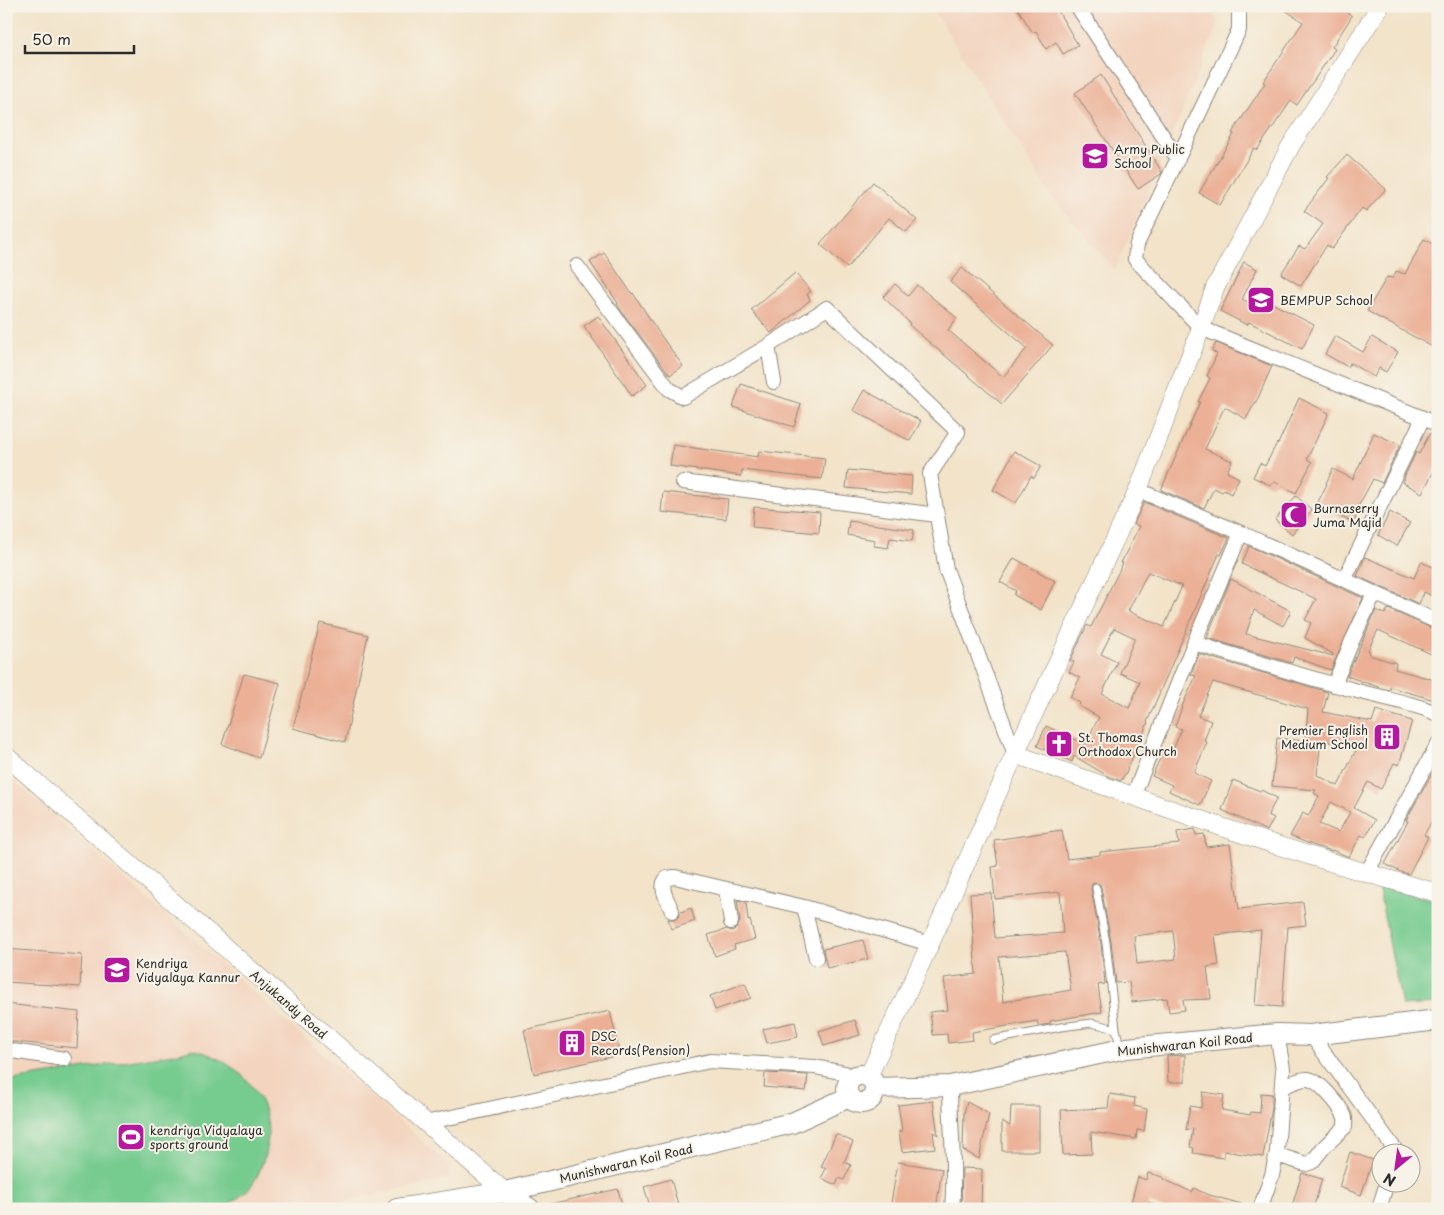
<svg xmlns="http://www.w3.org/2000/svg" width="1444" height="1215" font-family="'Playpen Sans',sans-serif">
  <rect width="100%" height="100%" fill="#f7f3e8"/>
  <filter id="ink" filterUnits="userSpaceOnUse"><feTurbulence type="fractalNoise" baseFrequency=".02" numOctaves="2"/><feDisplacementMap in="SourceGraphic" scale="10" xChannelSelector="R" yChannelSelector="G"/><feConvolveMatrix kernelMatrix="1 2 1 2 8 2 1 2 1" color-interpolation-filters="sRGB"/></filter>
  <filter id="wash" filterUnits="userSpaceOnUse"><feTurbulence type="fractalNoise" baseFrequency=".0096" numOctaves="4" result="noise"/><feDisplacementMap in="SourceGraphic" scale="20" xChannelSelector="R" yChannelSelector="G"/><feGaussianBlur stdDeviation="1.12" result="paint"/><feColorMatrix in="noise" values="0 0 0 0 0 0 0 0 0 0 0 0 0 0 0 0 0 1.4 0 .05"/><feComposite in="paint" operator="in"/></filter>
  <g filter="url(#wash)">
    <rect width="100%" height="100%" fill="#f2e3c9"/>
    <!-- built -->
    <path fill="#f3d4bf" d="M931,6h278l9,18 -37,90 -66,156 -63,-73z
      M6,774l444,392 -1,13 -146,30h-297z"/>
    <!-- green -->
    <path fill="#76cb8f" stroke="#507b5d" d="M1378,886l60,15v103l-36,2z
      M193,1049c47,13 84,50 73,102 -3,11 -7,25 -15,35 -8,10 -20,17 -31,23h-214v-128l173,-28z"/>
    <g id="blocks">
      <!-- building -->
      <path fill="#ebb096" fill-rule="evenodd" d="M1016,6h39l23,39 -15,9 -7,-12 -10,7 -10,-18 -3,2z
        M1279,6h59l14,10 -20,31 3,2 -38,56 -6,-4 -34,49 -3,-2 -34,57 -21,-12 35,-59 -2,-1 33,-50 -2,-1 40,-60z
        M1101,75l61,97 -1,2 -23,15 -63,-96z
        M1347,155l39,34 -20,22 -4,-3 -30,41 -5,-4 -26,41 -20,-12 18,-28 6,3 18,-25 -19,-13 25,-33 -2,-1z
        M873,182l44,38 -11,12 -17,-14 -42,50 -27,-24z
        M1424,239l14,8v103l-71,-39 20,-34 6,1 3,-7 9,3z
        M604,253l28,41 1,-1 26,40 24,33 -13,9 -48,-63 -5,-8 1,-1 -28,-41z
        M1244,262l13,7 -15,30 21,11 5,-9 46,24 -12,24 -53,-27 -2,3 -27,-14z
        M962,268l91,77 -51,59 -93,-79 1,-2 -27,-26 12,-13 13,12 9,-11 40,33 -9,12 55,47 24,-29 -77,-66z
        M795,273l16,18 -4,3 3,6 -39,33 -20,-23z
        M598,316l49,69 -15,11 -48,-70z
        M1335,336l28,16 9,-15 26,15 -12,20 -7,-4 -5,9 -24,-14 -2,4 -23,-13z
        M1216,343l56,23 -14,32 -12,21 -21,-12 -3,5 -17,37 27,12 -5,11 12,6 -8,16 -7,-4 -2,2 -8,-4 -10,20 -43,-18 39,-88h-2l12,-24 -3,-2 10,-22 -5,-3z
        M741,384l60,20 -7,23 -61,-20z
        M864,390l57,31 -11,20 -57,-31z
        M1299,398l30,15 -22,46 5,3 -16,31 -21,-11 -5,3 -17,-8 7,-14 5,3 12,-23 1,1z
        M1374,433l26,12 -18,38 -9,-4 -15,28 3,1 -8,15 -36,-19 10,-20 -1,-1 7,-14 20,10z
        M1430,433l8,5v26l-16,29 -20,-11 14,-30 3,2z
        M673,445l85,12 1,-6 66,7 -3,21 -80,-9 -1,6 -71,-10z
        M1014,451l27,15 -7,12 -3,-2 -15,27 -23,-13z
        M848,470l64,6 -1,18 -65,-6z
        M663,492l65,7 -2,20 -65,-7z
        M1296,496l16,14 -20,24 -17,-14z
        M1144,502l85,36 -8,17 -2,-1 -72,168 1,1 -14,28h2l-9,17 1,1 -7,12 -13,-5 -34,-20 -2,6 -35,-16 9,-20 39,18 14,-27 -20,-11 1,-3 -10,-6 10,-19 -11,-6 5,-10 -4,-1 17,-36 4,2 32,-64h-2l18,-37 -5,-2zM1148,572l34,14 -18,41 -36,-16zM1114,628l21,10 -15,35 20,9 -11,26 -27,-14 15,-32 -16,-8z
        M754,507l66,5 -1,21 -67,-6z
        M1390,512l20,11 -13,23 -19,-11z
        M849,521l65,9 -2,11 -22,-3 -2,10 -14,-2 1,-6 -28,-5z
        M1249,546l114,52 -32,72 -37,-13 -2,6 -85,-25 6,-16 18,-43 60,32 -8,15 -29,-16 -8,24 87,22v-2l-28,-16 6,-15 -6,-3 11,-21 -74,-35z
        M1365,557l49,21 7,-16 17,7v30l-14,-7 -5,12 -62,-28z
        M1014,558l41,23 -14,29 -27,-15 2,-4 -16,-9z
        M1388,609l50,22v26l-60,-27 -10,20 2,1 -1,4 27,8 -1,6 43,12v20l-48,-14v3l-9,-2 -34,-12 29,-66 9,4z
        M320,623l48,12 -23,107 -52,-14z
        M1199,654l129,38 -5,20 49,10 4,-12 36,11 -13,44 -5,-2 -13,26 -13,-7 -14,26 21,12 -10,17 -4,-2 -12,22 -17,-7v1l-17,-5 -25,-10 13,-23 5,3 11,-20 -5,-3 2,-3 -44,-4 5,-48 28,3 3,-32 -95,-27 -15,34 13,5 -7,20 3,1 -13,31 17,8 -11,24 -31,-14 3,-6 -20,-9 12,-26 7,4 11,-25 -7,-2 8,-23 13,-28 -5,-1zM1321,740l36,8 -19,38 -21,-11zM1331,802l19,10 -11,20 -20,-8z
        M244,674l36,9 -21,75 -37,-14z
        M1438,763v47l-14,25 4,2 -19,37 -8,-2 -16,-8 23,-43 -2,-1z
        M1233,780l27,11 1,-1 16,8 -9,17 6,3 -7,13 -45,-21z
        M1195,829l1,6 8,-1 2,13 24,-3 9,65 64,-7 3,23 -18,2 -6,80 -27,-2 6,-75 -46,5 4,30 -12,2 4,32 -28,1 2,10 -16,2 -2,-14 -35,4 -3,-20 -13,1 -5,-41 -10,-55 -1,-3 -4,-1 -4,1 -1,5 10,55 4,40 -7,1 4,27 -52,9v3l-12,2 -1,-5 -65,11 1,8 -25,3 -1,-9 -14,1 -3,-23 18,-2 -4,-32 32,-4 -6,-80 21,-1 4,45 68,-5 -3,-41 -65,7 -3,-32 6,-1 -4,-26 68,-10 5,29 33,-4v-3l79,-8 -2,-12zM1173,931l3,28 -39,5 -3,-28zM1065,952l6,38 -68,12 -4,-45z
        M737,900l9,2 2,19 2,-1 5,19 -21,6 1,4 -20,7 -7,-21 19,-6 5,2 5,-3 3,-7z
        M691,908l4,13 -23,8 -4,-10h8l3,-3 2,-4z
        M863,940l5,19 -41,9 -4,-19z
        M6,949l76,6 -2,32 -74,-5z
        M745,983l6,15 -36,12 -5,-14z
        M6,1004l73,8 -2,36 -71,-7z
        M610,1011l10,44 -86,19 -10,-44z
        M855,1020l5,15 -36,11 -5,-15z
        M795,1022l3,15 -31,6 -4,-14z
        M1185,1055v27h-17l-1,-26z
        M765,1073l43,2 -2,16 -42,-4z
        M1203,1092l21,3 -2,15 28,5 1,-3 9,1 1,-20 11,1v13l-9,50 -39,-6 -1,7 -30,-5 1,-5 -4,-1 3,-19 -7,2 4,-24 11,2z
        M1110,1094l25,4 -1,8 13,3 -3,22 -7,-1 -1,9 -45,-7 1,22 -29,1 -2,-45 47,-2z
        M933,1101l5,34 -5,-3 2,16 -33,4 -3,-21h3l-4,-26z
        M967,1102l22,12 -10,45 -16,-9 1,-37z
        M1011,1106h28v45h-37v-30l8,5z
        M836,1134l17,8 -9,20 7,3 -7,15 -5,-2 -3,7 -15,-7 5,-9 -5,-2z
        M1350,1152l23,8 -12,35 -22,-8z
        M898,1162l44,7 -6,40h-46z
        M962,1168l20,1 -1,40h-20z
        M1148,1173l15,4v2l29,13 2,-4 12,6 39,11v4h-82l-14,-7 -3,7h-17l9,-32 8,3z
        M1302,1173l20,6 -9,30h-22z
        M671,1179l8,30h-28l-7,-22z
        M618,1189l5,20h-72l-1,-5z"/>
    </g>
  </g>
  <g filter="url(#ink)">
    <use href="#blocks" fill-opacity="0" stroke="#8e877a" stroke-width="1"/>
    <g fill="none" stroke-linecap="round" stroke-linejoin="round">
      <defs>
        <path id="service" d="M1096,888l10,55 10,86
          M993,1040l68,-13 31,-4 24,6 4,18"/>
        <path id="minor" d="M1077,6l101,153
          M1239,6v24l-102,214 -2,15 66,69 222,90 15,7
          M577,266l92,123 14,8 85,-51 59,-38 131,124 -28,42 16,95 69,185
          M768,346l6,36
          M683,482l254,33
          M1138,490l103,43
          M1344,580l79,-162
          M1194,643c56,17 111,34 167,49 15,4 68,15 77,23
          M1334,685l18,-44 22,-47
          M1133,797l61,-154 47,-110 197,89
          M1366,874l72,-130
          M726,889l5,33
          M804,907l12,51
          M672,911c-4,-11 -14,-23 -5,-33l8,-1 129,30 126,37
          M1311,1035l86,117
          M6,1050l58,9
          M950,1086c0,41 6,82 2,123
          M425,1123l285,-62 105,6 30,6 6,6
          M1277,1155l29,9 6,-2 12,-15 21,-20c0,-4 1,-9 -1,-12 -4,-9 -25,-35 -36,-36 -8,-1 -18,5 -26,8
          M1260,1209l12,-34 5,-23 6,-83 -6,-35
          M1379,1209l8,-27"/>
        <path id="tertiary" d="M1015,754c139,50 279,101 423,139
          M6,756l499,436
          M868,1077l62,-133 85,-190 123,-264 63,-162 14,-40 75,-141 90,-141"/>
        <path id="secondary" d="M847 1089a14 14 0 1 1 28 0a14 14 0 1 1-28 0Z
          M875,1088l75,-2 177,-38 150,-14 34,1 127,-15
          M505,1192l25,17
          M397,1209l108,-17 287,-69 57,-26"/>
      </defs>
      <!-- service casing -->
      <use href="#service" stroke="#8e877a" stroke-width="9"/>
      <!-- minor casing -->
      <use href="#minor" stroke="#8e877a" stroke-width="16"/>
      <!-- tertiary casing -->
      <use href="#tertiary" stroke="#8e877a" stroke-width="19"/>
      <!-- secondary casing -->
      <use href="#secondary" stroke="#8e877a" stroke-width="22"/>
      <!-- service -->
      <use href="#service" stroke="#fff" stroke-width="7"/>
      <!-- minor -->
      <use href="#minor" stroke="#fff" stroke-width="14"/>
      <!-- tertiary -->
      <use href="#tertiary" stroke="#fff" stroke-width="18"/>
      <!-- secondary -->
      <use href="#secondary" stroke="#fff" stroke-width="20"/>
    </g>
  </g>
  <!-- icons -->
  <defs>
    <symbol id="school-square" viewBox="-11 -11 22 22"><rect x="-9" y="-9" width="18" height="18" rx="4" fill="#b5179e" stroke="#f7f3e8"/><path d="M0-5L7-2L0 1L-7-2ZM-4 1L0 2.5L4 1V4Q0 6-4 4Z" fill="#fff"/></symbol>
    <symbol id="mosque-square" viewBox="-11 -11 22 22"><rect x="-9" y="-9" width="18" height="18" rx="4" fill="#b5179e" stroke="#f7f3e8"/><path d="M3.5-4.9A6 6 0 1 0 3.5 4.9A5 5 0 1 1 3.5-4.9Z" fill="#fff"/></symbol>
    <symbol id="building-square" viewBox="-11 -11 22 22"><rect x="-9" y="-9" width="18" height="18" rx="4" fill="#b5179e" stroke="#f7f3e8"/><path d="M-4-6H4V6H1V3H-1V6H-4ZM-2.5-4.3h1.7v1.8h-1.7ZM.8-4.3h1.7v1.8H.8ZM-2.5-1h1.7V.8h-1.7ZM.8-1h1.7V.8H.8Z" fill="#fff"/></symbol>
    <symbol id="church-square" viewBox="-11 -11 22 22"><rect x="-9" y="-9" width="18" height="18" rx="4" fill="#b5179e" stroke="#f7f3e8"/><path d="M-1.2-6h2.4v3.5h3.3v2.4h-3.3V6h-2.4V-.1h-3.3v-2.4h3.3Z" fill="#fff"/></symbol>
    <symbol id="stadium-square" viewBox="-11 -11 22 22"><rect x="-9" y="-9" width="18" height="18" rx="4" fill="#b5179e" stroke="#f7f3e8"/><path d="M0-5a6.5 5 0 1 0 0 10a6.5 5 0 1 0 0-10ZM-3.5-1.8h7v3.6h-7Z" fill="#fff"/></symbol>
  </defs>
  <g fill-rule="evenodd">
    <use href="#school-square" x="1079" y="140" width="32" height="32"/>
    <use href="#school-square" x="1245" y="284" width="32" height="32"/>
    <use href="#mosque-square" x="1278" y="499" width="32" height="32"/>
    <use href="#building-square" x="1371" y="721" width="32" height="32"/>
    <use href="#church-square" x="1043" y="728" width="32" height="32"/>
    <use href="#school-square" x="101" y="954" width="32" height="32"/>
    <use href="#building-square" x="556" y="1027" width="32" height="32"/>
    <use href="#stadium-square" x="115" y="1121" width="32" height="32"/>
  </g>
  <g text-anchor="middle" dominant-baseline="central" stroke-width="4" stroke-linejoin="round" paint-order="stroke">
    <!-- poi labels -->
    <g font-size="12" fill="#2b2b2b" stroke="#f7f3e8" text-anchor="start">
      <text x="1114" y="149">Army Public<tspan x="1114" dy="14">School</tspan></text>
      <text x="1280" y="300">BEMPUP School</text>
      <text x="1313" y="508">Burnaserry<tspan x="1313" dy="14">Juma Majid</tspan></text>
      <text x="1368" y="730" text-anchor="end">Premier English<tspan x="1368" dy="14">Medium School</tspan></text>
      <text x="1078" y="737">St. Thomas<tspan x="1078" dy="14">Orthodox Church</tspan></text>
      <text x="136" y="963">Kendriya<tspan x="136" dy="14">Vidyalaya Kannur</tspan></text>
      <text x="591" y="1036">DSC<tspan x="591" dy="14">Records(Pension)</tspan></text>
      <text x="150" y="1130">kendriya Vidyalaya<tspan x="150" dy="14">sports ground</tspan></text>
    </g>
    <!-- street labels -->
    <g font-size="12" fill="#2b2b2b" stroke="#f7f3e8">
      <text transform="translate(289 1004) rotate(41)">Anjukandy Road</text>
      <text transform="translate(1185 1044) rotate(-6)">Munishwaran Koil Road</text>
      <text transform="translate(626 1163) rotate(-13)">Munishwaran Koil Road</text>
    </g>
  </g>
  <!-- margin -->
  <rect width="1444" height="1215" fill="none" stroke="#f7f3e8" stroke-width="25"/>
  <!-- north arrow -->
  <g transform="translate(1396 1168) rotate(209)"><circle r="24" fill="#f7f3e8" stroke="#a5a39c"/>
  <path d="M0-4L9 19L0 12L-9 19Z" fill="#b5179e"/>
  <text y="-8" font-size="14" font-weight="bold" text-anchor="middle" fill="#2b2b2b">N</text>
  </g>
  <!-- scale -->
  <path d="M25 45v8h109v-8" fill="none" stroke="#2b2b2b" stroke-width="2.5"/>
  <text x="32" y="45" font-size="15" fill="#2b2b2b" stroke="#f7f3e8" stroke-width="4" paint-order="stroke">50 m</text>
</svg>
